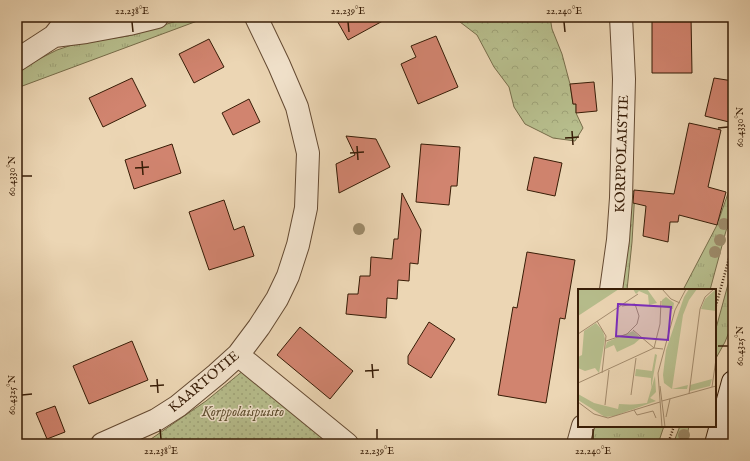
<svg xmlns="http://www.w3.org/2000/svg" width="750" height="461" font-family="'IM FELL English',serif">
  <defs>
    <pattern id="grass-tufts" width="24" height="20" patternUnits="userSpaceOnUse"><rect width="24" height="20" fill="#b7be8d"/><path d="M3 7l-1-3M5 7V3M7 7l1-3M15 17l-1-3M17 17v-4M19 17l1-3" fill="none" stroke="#9ea378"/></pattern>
    <pattern id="forest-crowns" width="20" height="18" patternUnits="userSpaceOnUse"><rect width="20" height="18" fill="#b7be8d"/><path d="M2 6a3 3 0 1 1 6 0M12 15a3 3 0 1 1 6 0" fill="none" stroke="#9ea378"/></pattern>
    <pattern id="park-dots" width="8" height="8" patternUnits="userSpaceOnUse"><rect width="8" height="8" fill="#b7be8d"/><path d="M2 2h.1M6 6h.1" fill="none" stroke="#9ea378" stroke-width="1.8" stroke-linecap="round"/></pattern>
  </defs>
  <rect width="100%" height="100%" fill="#ecd6b4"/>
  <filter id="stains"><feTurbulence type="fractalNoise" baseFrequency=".005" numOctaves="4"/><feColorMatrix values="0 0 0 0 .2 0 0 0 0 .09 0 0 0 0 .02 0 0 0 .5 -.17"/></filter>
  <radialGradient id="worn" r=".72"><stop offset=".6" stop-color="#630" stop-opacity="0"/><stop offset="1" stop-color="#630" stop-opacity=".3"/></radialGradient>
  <!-- grass -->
  <path fill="url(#grass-tufts)" stroke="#776d4a" d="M190,17h18l-191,71v-16l16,-10 24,-12 18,-6 53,-8z
    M733,179v26l-23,85h-27l34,-65z
    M635,190l-3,52 -5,48h-7l11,-96z
    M733,266v56l-8,20 -10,18v-28z
    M594,426h70l-6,18h-68z
    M680,426h9l-2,10v8h-14z"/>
  <!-- forest -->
  <path fill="url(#forest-crowns)" stroke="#776d4a" d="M457,17h93l2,12 10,25 8,30 3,20h3v9l7,15 -8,13 -22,-3 -28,-14 -11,-17 -5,-20 -15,-20 -17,-32 -17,-13z"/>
  <!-- park -->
  <path fill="url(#park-dots)" stroke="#776d4a" d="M244,370l89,74h-196l14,-5 55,-38z"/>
  <!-- building -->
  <path fill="#d1846f" stroke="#371c06" d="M335,17h55l-42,23z
    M652,17h39l1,56h-40z
    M436,36l22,51 -40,17 -17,-40 15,-7 -5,-11z
    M209,39l15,28 -30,16 -15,-29z
    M132,78l14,28 -43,21 -14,-29z
    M714,78l19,3v42l-28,-7z
    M594,82l3,29 -21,2v-9h-3l-3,-20z
    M249,99l11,23 -27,13 -11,-22z
    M689,123l32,7 -13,57 18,5 -9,33 -38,-10 -1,7h-8l-2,20 -25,-6 3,-30 -13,-3 1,-13 40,4z
    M346,136l30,3 14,28 -51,26 -3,-29 19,-9z
    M172,144l9,29 -47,16 -9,-29z
    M421,144l39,3 -3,39h-6l-2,19 -33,-3z
    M534,157l28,6 -7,33 -28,-6z
    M402,193l19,37 -3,34 -8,-1 -1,18 -11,-1 -1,19 -10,-1 -1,20 -40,-4 2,-20h10l2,-18h10l1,-19 21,2 2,-20h4z
    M224,200l10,30 10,-4 10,30 -45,14 -20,-58z
    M527,252l48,8 -10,59 -5,-1 -14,85 -48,-8 15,-88 4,1z
    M429,322l26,17 -24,39 -23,-14v-8z
    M300,327l53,44 -23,28 -53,-44z
    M132,341l16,39 -59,24 -16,-38z
    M55,406l10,26 -18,7 -11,-26z"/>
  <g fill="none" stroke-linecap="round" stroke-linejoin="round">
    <defs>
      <path id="street" d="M54,36l32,-4 43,-8 28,-7
        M17,60l37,-24 15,-19
        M611,290l7,-50 3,-42 3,-119 -3,-62
        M238,355l109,89
        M102,444l54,-24 22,-14 39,-32 21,-19 21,-28 18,-28 11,-23 10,-31 8,-37 2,-55 -11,-46 -18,-42 -23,-48
        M578,444l5,-18"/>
      <path id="secondary" d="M716,444l17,-62"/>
    </defs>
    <!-- street casing -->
    <use href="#street" stroke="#644a32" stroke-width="24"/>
    <!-- secondary casing -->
    <use href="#secondary" stroke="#371c06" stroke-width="24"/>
    <!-- path -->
    <path stroke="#371c06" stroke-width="2.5" stroke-dasharray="1 2" stroke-linecap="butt" d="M715,309l18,-65
      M668,444l6,-18"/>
    <!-- street -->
    <use href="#street" stroke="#f3e4ce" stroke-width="22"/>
    <!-- secondary -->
    <use href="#secondary" stroke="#f3e4ce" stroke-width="22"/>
  </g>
  <!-- trees -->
  <g fill="#9d8b6a">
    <circle cx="724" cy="224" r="6"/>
    <circle cx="359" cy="229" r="6"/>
    <circle cx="720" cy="240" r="6"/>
    <circle cx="715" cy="252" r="6"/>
    <circle cx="684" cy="435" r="6"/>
  </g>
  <!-- ticks -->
  <path fill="none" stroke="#371c06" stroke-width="1.5" d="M132,22l1,10M348,22l1,10M564,22l1,10M718,128l10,-1M572,131l1,14M565,138l14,-1M357,146l1,14M350,153l14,-1M142,161l1,14M135,168l14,-1M22,176h10M718,346h10M372,364l1,14M365,371l14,-1M157,379l1,14M150,386l14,-1M22,395l10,-1M160,429l1,10M377,429v10M593,429v10"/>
  <g text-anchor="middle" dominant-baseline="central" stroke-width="3" stroke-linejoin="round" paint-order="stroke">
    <!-- street labels -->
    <g font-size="14" fill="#371c06" stroke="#f3e4ce">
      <text transform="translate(622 154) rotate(-88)">KORPPOLAISTIE</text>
      <text transform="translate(204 382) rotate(-40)">KAARTOTIE</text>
    </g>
    <!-- park labels -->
    <g font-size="14" font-style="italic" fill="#5d4d2e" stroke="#f3e4ce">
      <text x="243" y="412">Korppolaispuisto</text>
    </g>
  </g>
  <!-- overview -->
  <g transform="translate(578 289)">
    <rect width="138" height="138" fill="#ecd6b4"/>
    <path d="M77,87l1,16 -6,6 6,3 -25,9 -1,-5 17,-2z" fill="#b7be8d"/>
    <path d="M77,65l2,1 -6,34v-11l-16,-2 1,-7 16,2z" fill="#b7be8d"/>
    <path d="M1,0h40l-41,27zM55,0h14l10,14 -8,2 -1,-10 -9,-4 -3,3zM119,0l-8,11 -6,15 -11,74 16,-4 -1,4h-15l-8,-6 -1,-8 3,-25 18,-53 5,-8zM137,1l1,21 -15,-2 4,-10zM88,8l8,6 -1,6 -11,-2v-7zM18,34l7,8 2,8 -6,34 -4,-5 -10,3 -7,-3v-11l4,-2 2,-24zM55,42l8,7 -7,6 -17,8 -3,-7 -9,4 2,-7zM134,90l-2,7 -20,5v-6zM0,105l16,9 24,6 1,-5 20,1 9,-2 -33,13 -10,1 -27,-17z" fill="#b7be8d"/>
    <path fill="none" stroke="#a48c6e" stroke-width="1" d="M84,0l9,10 9,4M19,32l9,15 -4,37M55,41l21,18M0,45l60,-40M28,52l21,-7 10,-10 2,-8 -4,-12 -13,2M76,59l6,-24 1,-23M0,94l76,-35 9,1M82,97l5,41M134,98l4,-28M111,105l11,-85 5,-12 9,-8M53,106l5,-37M84,112l54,-15M0,113l16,12 14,4 52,-16M27,116l4,-35M56,121l3,5 16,-4 3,7M88,128l4,-18M84,138l-4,-54 17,-63 11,-21"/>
    <path fill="#7b2cbf" fill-opacity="0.15" stroke="#7b2cbf" stroke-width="2" d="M40,15l53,3 -3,33 -52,-4z"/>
    <rect width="138" height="138" fill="none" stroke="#371c06" stroke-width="2"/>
  </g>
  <!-- margin -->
  <rect width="750" height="461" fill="none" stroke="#ecd6b4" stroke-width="44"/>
  <rect x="22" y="22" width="706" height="417" fill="none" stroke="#371c06" stroke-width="1.5"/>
  <g font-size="10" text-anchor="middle" fill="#371c06">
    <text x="132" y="14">22.238°E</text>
    <text x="348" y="14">22.239°E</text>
    <text x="564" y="14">22.240°E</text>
    <text transform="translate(739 127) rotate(-90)" y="4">60.4330°N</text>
    <text transform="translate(11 176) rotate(-90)" y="4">60.4330°N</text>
    <text transform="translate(739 346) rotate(-90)" y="4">60.4325°N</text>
    <text transform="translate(11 395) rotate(-90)" y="4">60.4325°N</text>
    <text x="161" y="454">22.238°E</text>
    <text x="377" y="454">22.239°E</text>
    <text x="593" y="454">22.240°E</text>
  </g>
  <rect width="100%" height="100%" filter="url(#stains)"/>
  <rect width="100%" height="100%" fill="url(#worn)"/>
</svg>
